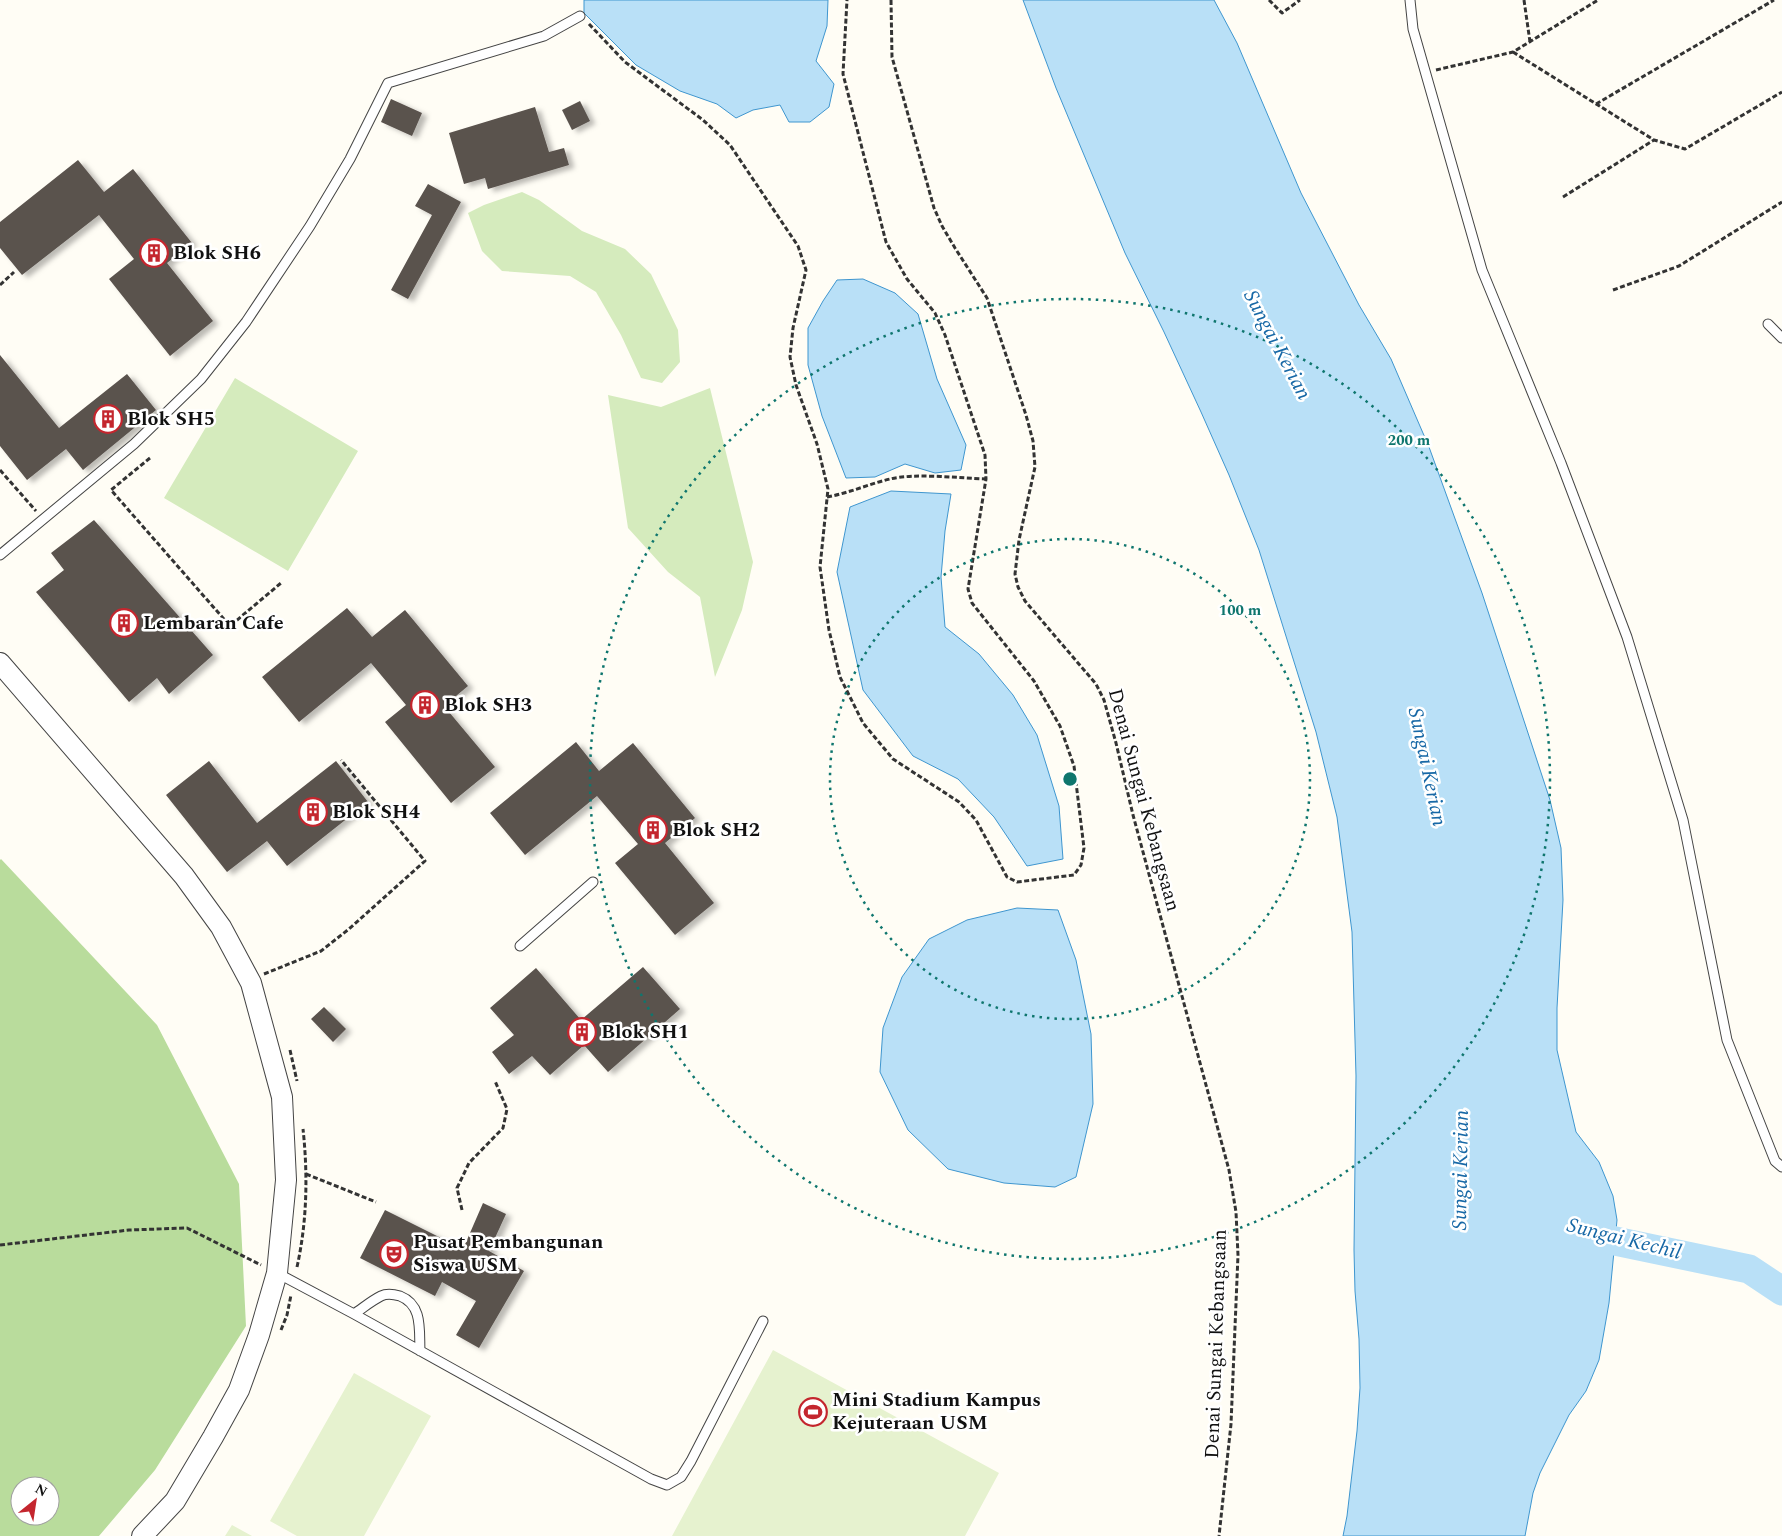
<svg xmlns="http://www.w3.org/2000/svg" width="1782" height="1536" font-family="Spectral,serif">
  <defs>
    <filter id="shadow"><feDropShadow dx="5.5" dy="3" stdDeviation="2.5" flood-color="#0004"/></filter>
  </defs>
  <rect width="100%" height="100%" fill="#fffdf5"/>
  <!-- green -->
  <path fill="#d5ebbd" d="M522,192l17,8 43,31 43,18 26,25 27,56 2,32 -18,21 -21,-5 -20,-43 -25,-43 -26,-16 -68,-5 -20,-20 -14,-38 16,-8z
    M235,378l123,73 -70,120 -124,-73z
    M710,388l43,174 -11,48 -27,67 -15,-80 -32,-25 -40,-44 -20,-133 53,12z"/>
  <!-- forest -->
  <path fill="#b9dc9c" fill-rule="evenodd" d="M1,859l156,166 82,159 7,142 -91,144 -56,66h-99v-676zM20,1486h30v30h-30z"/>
  <!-- pitch -->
  <path fill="#e6f2cf" d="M773,1350l226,123 -34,63h-293z
    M354,1373l77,43 -67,120h-67l-27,-15z
    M232,1525l20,11h-27z"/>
  <!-- water -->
  <path fill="#b9e0f7" stroke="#3f96cf" d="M584,0h244l-1,26 -11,35 18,23 -5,23 -19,15h-21l-9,-17 -27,5 -17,8 -19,-14 -37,-13 -44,-26 -52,-52z
    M1023,0h191l23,43 64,150 58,112 32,54 38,88 53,146 68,207 11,48 2,52 -6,108v42l19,82 23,30 14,34 4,24 -8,83 -10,57 -13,31 -17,24 -29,58 -7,20 -8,43h-182l4,-20 10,-85 3,-43 -1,-49 -4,-48 -1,-41 2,-174 -4,-144 -15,-115 -21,-85 -57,-182 -30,-75 -28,-63 -37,-80 -39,-79 -69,-165z
    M863,279l32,14 23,21 19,65 29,66 -5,25 -26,3 -30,-9 -30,13 -29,1 -24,-62 -14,-51v-37l15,-27 14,-21z
    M891,491l60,3 -6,37 -4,46 4,50 34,27 34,41 24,40 22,71 4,53 -36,7 -33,-49 -36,-38 -45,-23 -50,-66 -26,-118 13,-65z
    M1017,908l41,2 18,50 15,74 2,70 -17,73 -21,10 -51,-4 -56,-14 -40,-39 -28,-58 3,-44 19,-51 27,-38 38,-19z"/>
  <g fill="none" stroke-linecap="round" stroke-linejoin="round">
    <!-- river -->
    <path stroke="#b9e0f7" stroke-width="29" d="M1578,1229l37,12 134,28 33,22"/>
  </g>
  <!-- building -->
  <path fill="#5a524d" filter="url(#shadow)" d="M391,99l31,14 -10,23 -31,-14z
    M580,101l10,20 -18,9 -10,-20z
    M535,107l14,45 15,-4 5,17 -81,24 -3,-11 -21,6 -15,-51z
    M78,160l26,32 29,-23 59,74 -25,20 46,58 -43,35 -61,-77 25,-20 -35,-44 -77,60 -22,-27v-26z
    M428,184l33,18 -53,97 -17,-9 41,-75 -17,-9z
    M0,355l59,73 68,-54 29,36 -73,60 -17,-21 -39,31 -27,-34z
    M94,520l119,135 -44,39 -12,-16 -28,24 -93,-110 28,-22 -13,-17z
    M347,608l25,29 33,-27 63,76 -24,20 51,61 -44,36 -66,-81 21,-17 -35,-42 -72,59 -37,-45z
    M576,742l23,29 34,-28 62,75 -30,25 49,60 -39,32 -60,-72 23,-19 -41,-48 -72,59 -35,-42z
    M209,761l48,62 79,-62 32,41 -81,64 -20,-25 -40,31 -61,-77z
    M643,967l37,42 -72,63 -24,-27 -34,30 -18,-19 -23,18 -17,-22 22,-17 -24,-27 46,-40 45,52z
    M324,1007l22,22 -13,13 -22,-23z
    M483,1203l23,11 -17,37 35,20 -45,77 -23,-13 20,-34 -34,-19 -7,14 -75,-38 25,-48 78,39z"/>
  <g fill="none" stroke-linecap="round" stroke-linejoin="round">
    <defs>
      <path id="service" d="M1410,0l3,29 69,241 79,193 66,174 56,183 44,220 48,121 7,6
        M1768,324l14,14
        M0,555l134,-111 67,-65 45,-57 64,-96 40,-67 38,-76 156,-47 36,-20
        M520,946l73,-64
        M277,1273l77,41 297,165 16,6 14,-8 10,-16 72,-140
        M354,1314c9,-6 17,-13 27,-18 6,-3 12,-2 19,0 23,9 19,34 20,55"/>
      <path id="tertiary" d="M0,663l184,213 37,51 30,56 31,114 4,83 -9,93 -18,62 -20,55 -26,47 -38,64 -33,35"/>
    </defs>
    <!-- service casing -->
    <use href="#service" stroke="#444" stroke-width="11"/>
    <!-- tertiary casing -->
    <use href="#tertiary" stroke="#444" stroke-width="22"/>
    <!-- path -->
    <path stroke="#333" stroke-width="3" stroke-dasharray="5 2.5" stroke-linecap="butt" d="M891,0l1,57 42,151 8,18 13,22 32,50 39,117 7,26 2,26 -16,73 -4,34 3,13 7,14 71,83 8,16 12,43 17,72 96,355 7,42 2,43 -7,169 -12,112
      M1269,0l13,13 18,-13
      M1524,0l6,42
      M589,24l36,38 78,58 27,25 68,101 8,24 -13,58 -3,29 6,28 21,59 11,45 -8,78 9,63 11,47 23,46 30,36 66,43 17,18 31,57 10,5 57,-7 7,-10 3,-17 -10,-82 -14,-40 -26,-45 -62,-78 -4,-14 18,-110 -1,-24 -40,-120 -10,-22 -28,-34 -21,-37 -43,-168 4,-74
      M1513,52l141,88 31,9 97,-57
      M1436,70l77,-18 85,-52
      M1596,104l178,-104
      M1563,197l91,-57
      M0,285l14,-13
      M1613,290l66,-24 103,-64
      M150,458l-39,32 119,136 51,-43
      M0,470l36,41
      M827,497c22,-4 42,-13 63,-18 25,-6 69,-1 96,0
      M264,974l57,-23 28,-22 76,-68 -84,-101
      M290,1050l7,31
      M306,1174l70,28
      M462,1210l-5,-22 12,-25 34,-35 4,-19 -12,-28
      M0,1245l129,-15 58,-2 74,37
      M297,1267c10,-45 11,-92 6,-138
      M281,1330l6,-15 4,-20"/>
    <!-- service -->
    <use href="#service" stroke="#fff" stroke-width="9"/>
    <!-- tertiary -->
    <use href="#tertiary" stroke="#fff" stroke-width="20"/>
  </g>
  <!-- distance rings -->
  <g fill="none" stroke="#0f766e" stroke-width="2.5" stroke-dasharray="2.5 5">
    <circle cx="1070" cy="779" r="240"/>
    <circle cx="1070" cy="779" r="480"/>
  </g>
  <!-- icons -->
  <defs>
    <symbol id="building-ring" viewBox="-11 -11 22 22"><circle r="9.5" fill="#fff" stroke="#c4262e" stroke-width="1.5"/><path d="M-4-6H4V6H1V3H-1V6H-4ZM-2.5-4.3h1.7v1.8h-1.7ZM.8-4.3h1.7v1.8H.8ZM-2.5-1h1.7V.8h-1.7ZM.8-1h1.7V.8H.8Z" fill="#c4262e"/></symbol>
    <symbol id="theatre-ring" viewBox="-11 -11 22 22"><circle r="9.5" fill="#fff" stroke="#c4262e" stroke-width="1.5"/><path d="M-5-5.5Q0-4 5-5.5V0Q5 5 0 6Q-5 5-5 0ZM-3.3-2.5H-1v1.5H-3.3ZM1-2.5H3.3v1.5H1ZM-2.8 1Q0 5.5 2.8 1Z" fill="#c4262e"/></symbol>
    <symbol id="stadium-ring" viewBox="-11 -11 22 22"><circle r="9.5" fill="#fff" stroke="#c4262e" stroke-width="1.5"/><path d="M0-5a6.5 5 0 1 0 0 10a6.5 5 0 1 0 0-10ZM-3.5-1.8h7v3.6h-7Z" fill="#c4262e"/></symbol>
  </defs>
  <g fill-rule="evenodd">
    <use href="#building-ring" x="138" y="237" width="32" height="32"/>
    <use href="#building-ring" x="92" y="403" width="32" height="32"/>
    <use href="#building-ring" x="108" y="607" width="32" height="32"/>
    <use href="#building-ring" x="409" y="689" width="32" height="32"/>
    <use href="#building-ring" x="297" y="796" width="32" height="32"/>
    <use href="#building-ring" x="637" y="814" width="32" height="32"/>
    <use href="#building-ring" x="566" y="1016" width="32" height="32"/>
    <use href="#theatre-ring" x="378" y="1238" width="32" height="32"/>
    <use href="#stadium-ring" x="797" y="1396" width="32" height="32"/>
  </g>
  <g text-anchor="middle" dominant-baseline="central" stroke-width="5" stroke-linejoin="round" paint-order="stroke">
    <!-- poi labels -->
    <g font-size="20" font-weight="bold" fill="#111" stroke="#fff" text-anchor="start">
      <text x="173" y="253">Blok SH6</text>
      <text x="127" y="419">Blok SH5</text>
      <text x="143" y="623">Lembaran Cafe</text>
      <text x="444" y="705">Blok SH3</text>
      <text x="332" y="812">Blok SH4</text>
      <text x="672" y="830">Blok SH2</text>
      <text x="601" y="1032">Blok SH1</text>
      <text x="413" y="1242">Pusat Pembangunan<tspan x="413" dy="23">Siswa USM</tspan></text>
      <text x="832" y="1400">Mini Stadium Kampus<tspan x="832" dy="23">Kejuteraan USM</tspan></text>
    </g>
    <!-- street labels -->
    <g font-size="20" fill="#111" stroke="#fff">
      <text transform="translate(1144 800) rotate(75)">Denai Sungai Kebangsaan</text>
      <text transform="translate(1216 1344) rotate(-88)">Denai Sungai Kebangsaan</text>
    </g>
    <!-- water labels -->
    <g font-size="21" font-style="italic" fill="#1768a6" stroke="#fff">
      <text transform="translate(1277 345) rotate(62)">Sungai Kerian</text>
      <text transform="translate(1427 767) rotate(78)">Sungai Kerian</text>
      <text transform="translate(1461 1170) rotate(-89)">Sungai Kerian</text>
      <text transform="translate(1624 1239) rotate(14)">Sungai Kechil</text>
    </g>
  </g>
  <circle cx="1070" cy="779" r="8" fill="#0f766e" stroke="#fff" stroke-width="2.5"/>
  <g font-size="15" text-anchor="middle" font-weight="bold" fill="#0f766e" stroke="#fff" stroke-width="5" stroke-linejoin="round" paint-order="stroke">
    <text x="1409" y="445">200 m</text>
    <text x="1240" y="615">100 m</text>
  </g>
  <!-- north arrow -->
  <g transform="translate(35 1501) rotate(30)"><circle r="24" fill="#ffffff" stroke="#a0a0a0"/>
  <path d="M0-4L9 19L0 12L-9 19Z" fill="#c4262e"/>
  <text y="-8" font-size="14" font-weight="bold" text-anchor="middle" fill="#111111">N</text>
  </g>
</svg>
